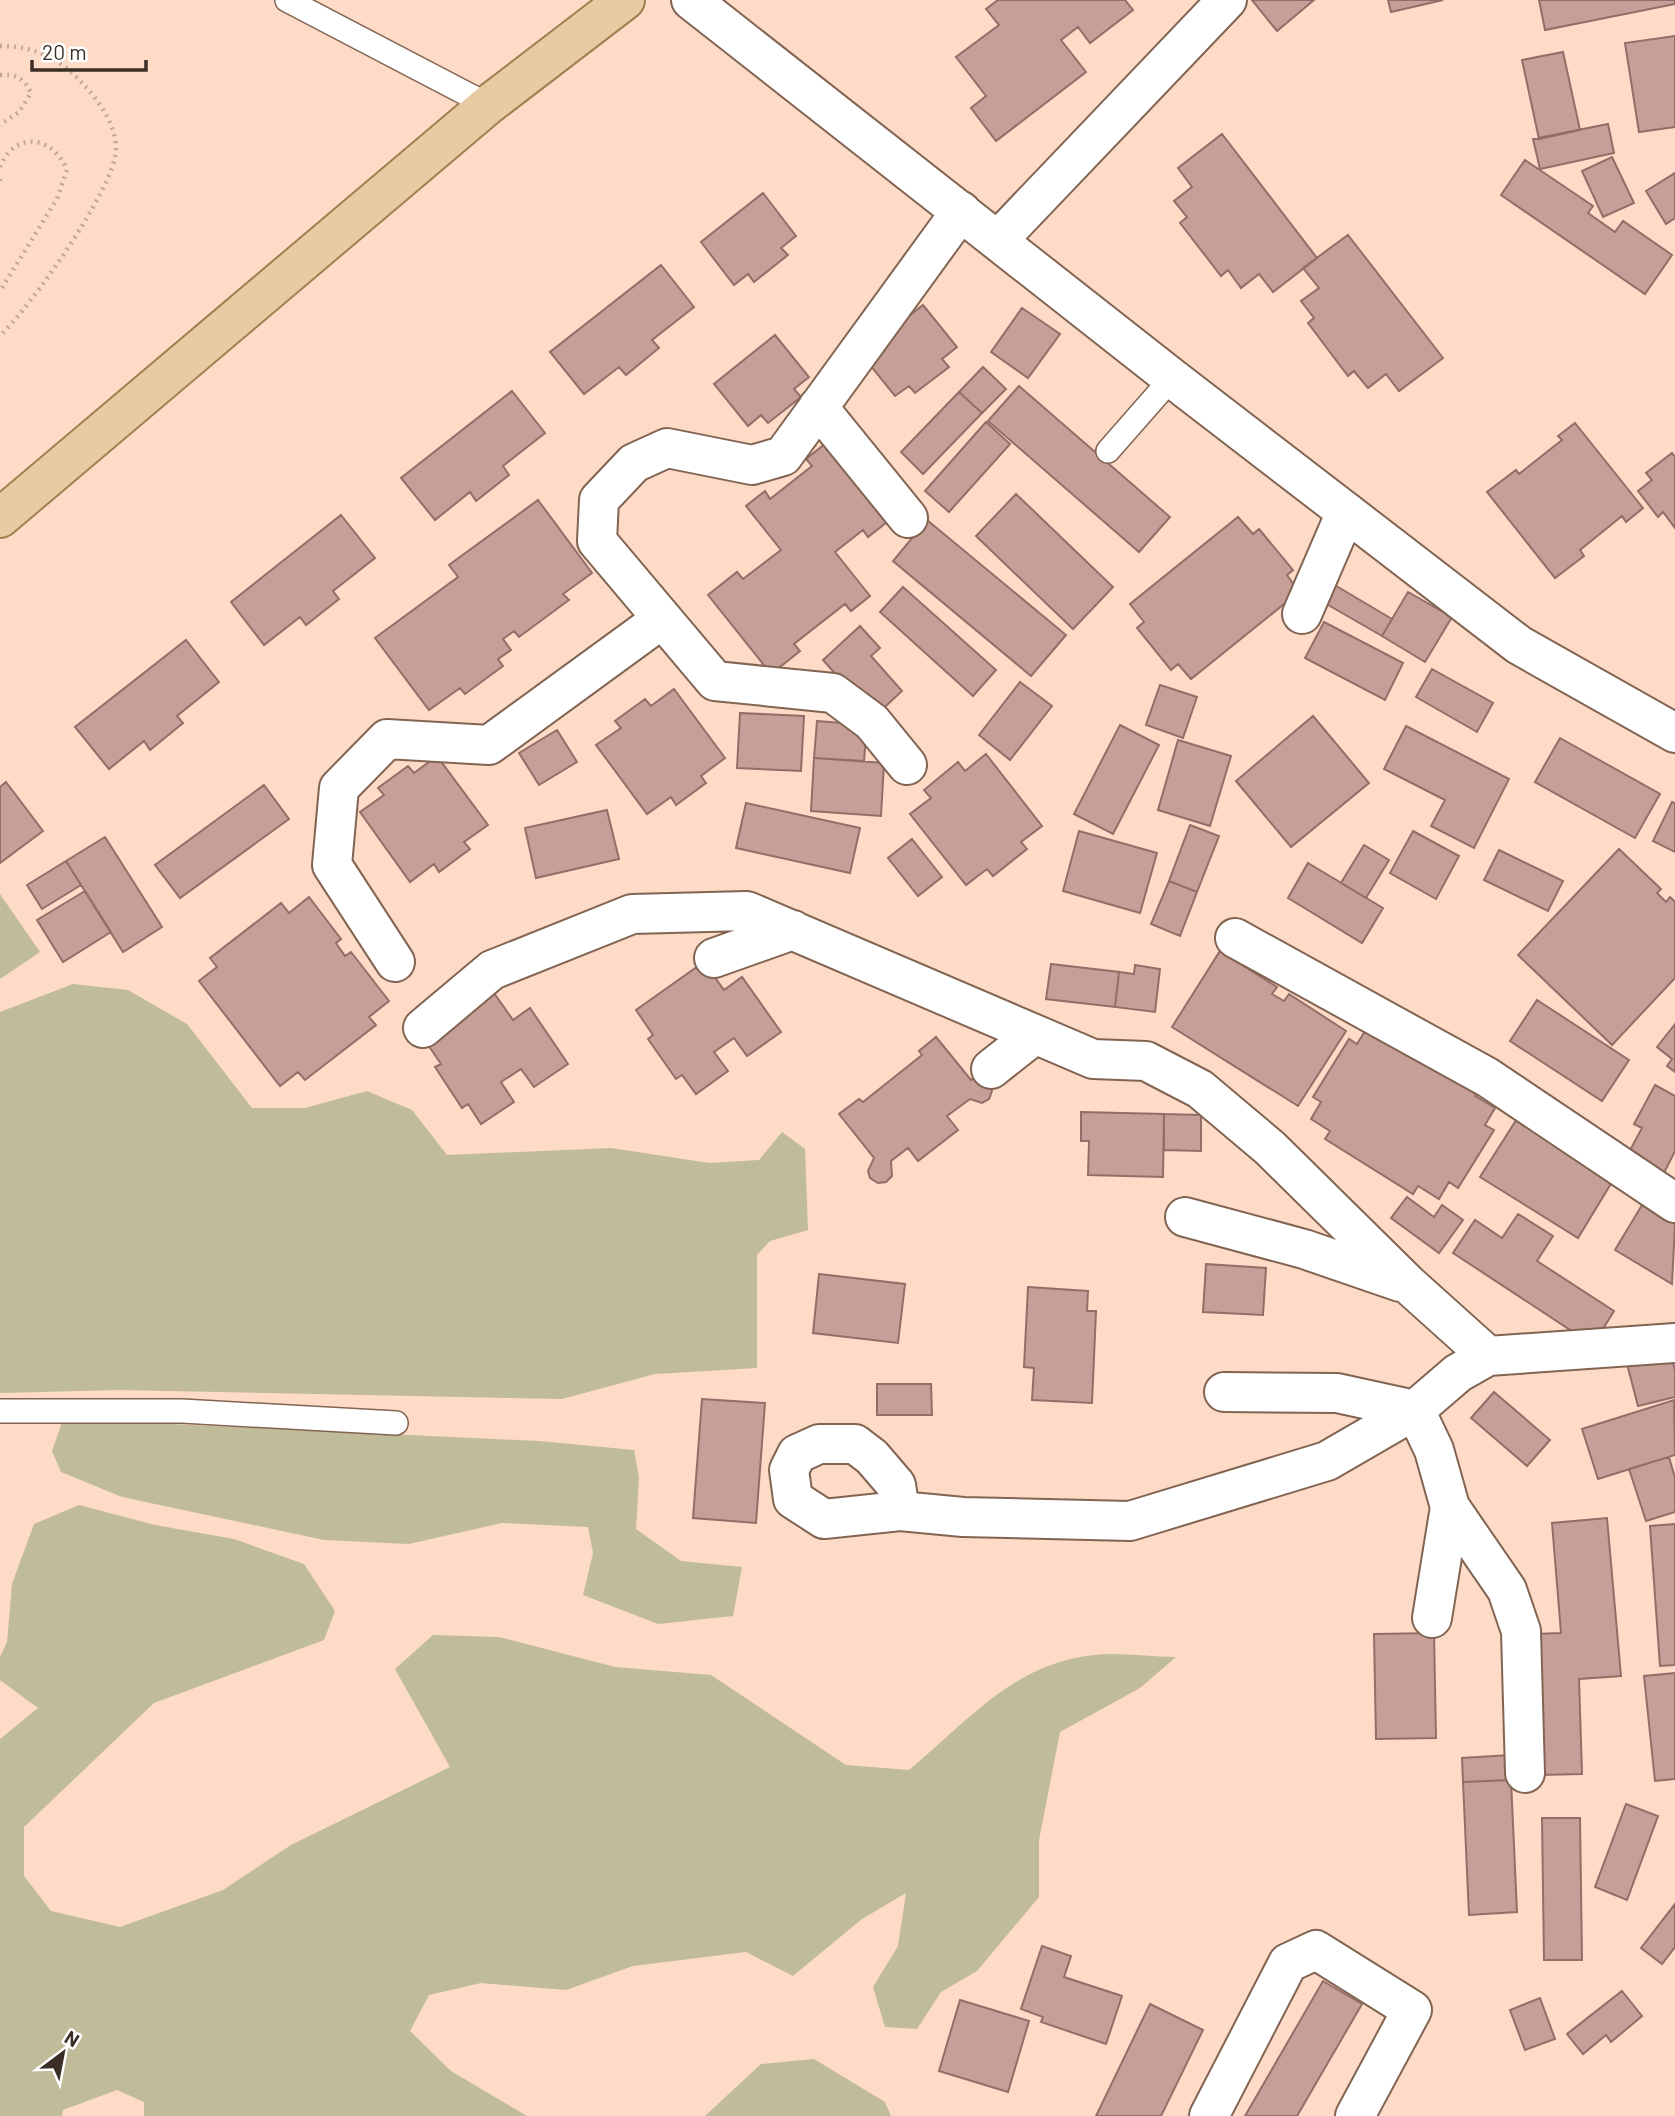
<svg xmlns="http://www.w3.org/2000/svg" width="1675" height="2116" font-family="Barlow,sans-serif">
  <rect width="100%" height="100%" fill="#fddbc7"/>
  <!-- green -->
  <path fill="#c0bb98" d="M0,894l40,58 -40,27z
    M73,984l55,6 59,34 65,84h53l62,-17 45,19 35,45 164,-7 98,15 50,-3 23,-28 23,17 3,81 -38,11 -13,14v113l-102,6 -93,25 -443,-9 -119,3v-381z
    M63,1419l476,22 95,9 5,28 -3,51 45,32 61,6 -9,49 -75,8 -75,-29 10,-42 -5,-26 -86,-4 -93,21 -85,-4 -202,-43 -61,-25 -9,-21z
    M79,1505l76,20 79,14 70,25 31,47 -11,29 -170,63 -130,124v49l27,35 69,16 103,-37 68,-45 159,-78 -55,-98 38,-34 66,2 116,30 96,8 135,90 63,5c58,-48 105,-107 185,-115 26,-3 55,2 82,2l-36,31 -80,44 -21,108v57l-62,74 -36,21 -24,37 -32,-2 -12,-40 25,-41 8,-53 -44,26 -69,57 -47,-24 -113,14 -67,24 -85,-7 -52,12 -19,36 41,40 76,45h-383v-14l-27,-12 -54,20 -1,6h-62v-377l38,-31 -38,-28v-23l7,-15 5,-58 22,-60z
    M814,2059l71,43 6,14h-186l56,-52z"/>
  <!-- building -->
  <path fill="#c69f99" stroke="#936e69" stroke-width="2" d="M998,0h127l8,10 -43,33 -12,-16 -17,13 25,32 -90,69 -25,-33 15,-12 -30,-39 43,-32 -13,-16z
    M1252,0h62l-37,31z
    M1388,0h55l-52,12z
    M1539,0h136v4l-130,26z
    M1675,36v91l-36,5 -14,-89z
    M1563,52l17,78 -41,9 -17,-79z
    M1608,124l6,29 -74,16 -7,-30z
    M1222,134l95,124 -44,34 -14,-18 -18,14 -13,-18 -7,6 -41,-53 7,-6 -13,-16 18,-14 -14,-19z
    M1612,157l22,46 -31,14 -21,-46z
    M1525,160l68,46 -5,7 27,19 8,-11 49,34 -27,39 -144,-99z
    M1675,173v45l-9,6 -20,-33z
    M763,193l33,43 -15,12 7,7 -34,27 -6,-8 -14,11 -33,-43z
    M1348,235l95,123 -44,33 -13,-17 -18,14 -14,-17 -6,5 -40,-53 6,-5 -13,-17 18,-13 -16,-20z
    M661,265l33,42 -42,33 7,8 -33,27 -7,-8 -35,27 -34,-42z
    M923,305l34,42 -15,12 7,8 -34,26 -6,-7 -14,10 -34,-42z
    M1022,308l38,26 -32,44 -37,-26z
    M775,335l34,42 -15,12 7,8 -33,26 -7,-8 -13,11 -34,-42z
    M983,367l23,22 -24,24 -23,-21z
    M1019,386l151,131 -31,35 -151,-131z
    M512,391l33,42 -42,33 6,9 -33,26 -6,-9 -35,28 -34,-42z
    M959,392l23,21 -59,61 -22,-22z
    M986,422l24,22 -61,68 -24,-21z
    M1575,423l68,85 -17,14 -4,-6 -42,34 4,6 -29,22 -68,-86 29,-22 3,4 43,-34 -4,-4z
    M825,444l62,78 -19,15 -5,-7 -28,22 35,44 -19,15 -6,-7 -51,40 6,7 -29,23 -63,-79 29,-23 6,7 38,-29 -35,-44 19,-15 5,8 42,-33 -6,-7z
    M1672,453l3,4v71l-12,-16 -5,5 -20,-26 14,-11 -6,-7z
    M1016,494l97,93 -40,42 -97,-93z
    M538,500l54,73 -29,21 6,6 -50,37 -5,-6 -11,8 8,11 -13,9 5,7 -38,28 -5,-6 -31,22 -54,-72 83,-61 -9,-12z
    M341,515l34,43 -42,33 6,8 -33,26 -6,-8 -36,28 -33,-43z
    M1238,517l15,17 6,-5 34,41 -6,5 12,17 -108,87 -13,-15 -7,6 -34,-42 7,-6 -14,-18z
    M927,520l139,115 -35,41 -138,-115z
    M1333,584l59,35 -10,17 -59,-34z
    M903,587l93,83 -23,26 -93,-84z
    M1408,592l44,25 -27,45 -43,-26z
    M1324,622l79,41 -18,37 -80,-42z
    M860,626l20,22 -9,8 31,35 -28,26 -51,-57z
    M186,640l33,42 -42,34 6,7 -33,27 -6,-9 -35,28 -34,-42z
    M1432,669l61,34 -16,29 -61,-35z
    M1020,682l32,24 -42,54 -31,-25z
    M1160,685l37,12 -14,41 -37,-13z
    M674,689l51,69 -24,18 5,7 -30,22 -5,-8 -24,17 -51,-69 25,-17 -6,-7 30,-22 6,7z
    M740,713l64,3 -3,55 -64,-3z
    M1313,716l56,67 -78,64 -55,-66z
    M817,721l50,4 -3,36 -50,-3z
    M1120,725l39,20 -46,89 -39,-20z
    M1406,726l103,53 -35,69 -43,-22 14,-26 -61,-31z
    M557,730l20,32 -38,23 -20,-32z
    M1560,738l100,56 -25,44 -100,-56z
    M1178,740l53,16 -21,70 -52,-16z
    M986,754l56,72 -21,16 6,7 -34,27 -6,-7 -21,16 -56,-71 21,-16 -7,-8 34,-28 7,9z
    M437,756l51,69 -24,17 6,7 -31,23 -5,-8 -24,18 -50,-70 24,-17 -6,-7 30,-22 6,7z
    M814,758l70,5 -3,53 -70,-5z
    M6,782l37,49 -43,32v-76z
    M264,785l25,34 -109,79 -25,-33z
    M1672,802l3,1v49l-22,-11z
    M746,803l114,25 -10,45 -114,-25z
    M607,810l12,49 -83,19 -11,-50z
    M1190,825l29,11 -22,56 -28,-11z
    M1079,831l78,22 -17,60 -77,-22z
    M1413,831l46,25 -23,43 -46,-26z
    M105,837l57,90 -39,25 -57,-91z
    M912,839l30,38 -24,19 -30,-38z
    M1364,845l25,15 -23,38 -25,-15z
    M1619,849l42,40 -4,4 9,9 4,-5 5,5v76l-63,67 -94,-90z
    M1499,850l64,31 -15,30 -64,-31z
    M66,861l15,24 -39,24 -15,-24z
    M1308,863l75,45 -21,35 -74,-45z
    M1169,881l28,11 -17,44 -29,-12z
    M85,891l26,41 -48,30 -26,-42z
    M309,897l32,42 -5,4 9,13 6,-4 38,49 -20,16 7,8 -71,55 -7,-8 -18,14 -81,-105 18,-14 -7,-9 71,-55 8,10z
    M1220,951l57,36 -5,7 12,7 5,-7 57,37 -48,75 -126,-79z
    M704,962l20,28 18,-13 39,55 -34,24 -13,-18 -20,14 14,19 -32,23 -14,-19 -6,4 -28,-40 5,-4 -17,-25z
    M1051,964l68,8 -4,35 -69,-8z
    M1135,965l25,4 -5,43 -40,-5 4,-35 15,2z
    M494,993l19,27 17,-12 38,56 -34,23 -13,-18 -20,13 13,20 -33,22 -13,-20 -6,4 -27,-41 6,-3 -17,-25z
    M1537,1000l92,60 -27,41 -92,-60z
    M1675,1024v48l-8,-6 5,-7 -15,-12z
    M1367,1028l113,60 -5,8 20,12 -10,17 9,5 -36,58 -9,-6 -10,17 -21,-13 -5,8 -88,-55 5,-8 -19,-12 10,-17 -8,-5 36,-58 8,5z
    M936,1037l35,43 4,-3 15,6 2,8 -3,8 -7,4 -12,-4 -23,17 11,14 -40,31 -10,-13 -17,13 1,15 -6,6 -8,1 -8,-5 -2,-7 6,-13 -35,-44 20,-15 4,3 59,-47 -3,-4z
    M1655,1085l20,11v55l-11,22 -36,-19 14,-26 -8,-4z
    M1522,1111l96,61 -40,66 -98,-61z
    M1081,1112l83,2 -1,63 -75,-2 1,-34h-8z
    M1164,1114l37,1v36l-37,-1z
    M1407,1197l27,20 8,-12 21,15 -24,33 -48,-35z
    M1642,1205l33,19 -3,60 -57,-34z
    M1518,1214l35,22 -16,25 77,50 -21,34 -140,-92 22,-33 27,18z
    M1206,1264l60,4 -3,47 -60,-3z
    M819,1274l86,10 -7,59 -85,-10z
    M1028,1287l60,4 -1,20h9l-4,92 -60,-3 2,-32 -10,-1z
    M1671,1353l4,18v26l-37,9 -11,-42z
    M877,1384h54l1,31h-55z
    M1494,1392l56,48 -23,26 -56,-48z
    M702,1399l63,4 -9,120 -63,-5z
    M1674,1400l1,55 -77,24 -16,-50z
    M1669,1457l6,21v34l-29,9 -17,-52z
    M1607,1518l14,158 -42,3 3,95 -42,1 -5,-141 26,-1 -9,-110z
    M1675,1524v141l-15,1 -10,-140z
    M1434,1633l2,105 -60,1 -2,-105z
    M1675,1673v106l-20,2 -11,-105z
    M1510,1755l1,25 -48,2 -1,-24z
    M1511,1780l6,132 -48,3 -6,-133z
    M1626,1804l32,12 -31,84 -32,-13z
    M1542,1818h38l2,142h-38z
    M1675,1904v43l-13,17 -21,-16z
    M1042,1946l29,10 -7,21 58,19 -16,48 -65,-22 2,-5 -22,-8z
    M1323,1981l39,23 -65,112h-52z
    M1622,1991l20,25 -31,26 -5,-7 -23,19 -16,-20z
    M1540,1998l15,41 -30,11 -15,-40z
    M960,2000l69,21 -21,71 -69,-21z
    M1150,2004l53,26 -42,86h-65z"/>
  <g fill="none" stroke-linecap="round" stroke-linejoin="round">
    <defs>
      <path id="service" d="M287,0l201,105
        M1108,451l64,-73
        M0,1411h182l214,12"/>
      <path id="minor" d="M998,240l229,-240
        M818,407l90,111
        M1302,614l44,-102
        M907,765l-35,-43 -39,-29 -118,-12 -118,-140 2,-41 35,-37 33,-15 85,17 31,-9 178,-245
        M1235,938l252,139 188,126
        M714,958l79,-28
        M395,962l-63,-97 7,-77 48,-49 102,6 173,-126
        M423,1028l69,-58 140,-56 115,-3 346,148 53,2 54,28 70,59 139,137 79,71
        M991,1069l43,-34
        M1185,1217l119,32 96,33
        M1224,1392l113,1 78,17 19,40 16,57 -18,111
        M1450,1507l57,83 14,41 4,142
        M900,1511l-4,-26 -24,-28 -17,-13h-36l-22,10 -8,16 4,29 31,20 76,-8 63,6 167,4 197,-60 88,-51 43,-37 30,-17 187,-13
        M1209,2116l79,-153 28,-13 96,60 -57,106"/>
      <path id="tertiary" d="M691,0l481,378 347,267 156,88"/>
      <path id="primary" d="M0,518l488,-413 137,-105"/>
    </defs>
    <!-- service casing -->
    <use href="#service" stroke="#816452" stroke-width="26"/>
    <!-- minor casing -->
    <use href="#minor" stroke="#816452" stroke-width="42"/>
    <!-- tertiary casing -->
    <use href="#tertiary" stroke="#816452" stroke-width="42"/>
    <!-- primary casing -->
    <use href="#primary" stroke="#a07f50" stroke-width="42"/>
    <!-- path -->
    <path stroke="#c3a797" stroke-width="4.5" stroke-dasharray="2 5" stroke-linecap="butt" d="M0,46c35,0 61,13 84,39 16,17 33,42 32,66 -3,40 -86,156 -116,185
      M0,75c16,-1 24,3 31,18l-12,19 -19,13
      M0,167c15,-37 53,-31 67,3l-10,29 -57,92
      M0,179v7"/>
    <!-- service -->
    <use href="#service" stroke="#fff" stroke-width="23"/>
    <!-- minor -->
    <use href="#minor" stroke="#fff" stroke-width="38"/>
    <!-- tertiary -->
    <use href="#tertiary" stroke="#fff" stroke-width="38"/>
    <!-- primary -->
    <use href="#primary" stroke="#e7cca3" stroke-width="38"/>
  </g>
  <!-- north arrow -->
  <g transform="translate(63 2053) rotate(32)" stroke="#ffffff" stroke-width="5" paint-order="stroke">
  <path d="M0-5L12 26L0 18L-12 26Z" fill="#3b2e26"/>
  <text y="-10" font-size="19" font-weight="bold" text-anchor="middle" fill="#3b2e26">N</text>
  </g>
  <!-- scale -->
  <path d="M32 60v10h114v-10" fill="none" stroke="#3b2e26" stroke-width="3.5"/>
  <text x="42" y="60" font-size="21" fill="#3b2e26" stroke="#ffffff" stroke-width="5" paint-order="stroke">20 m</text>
</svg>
